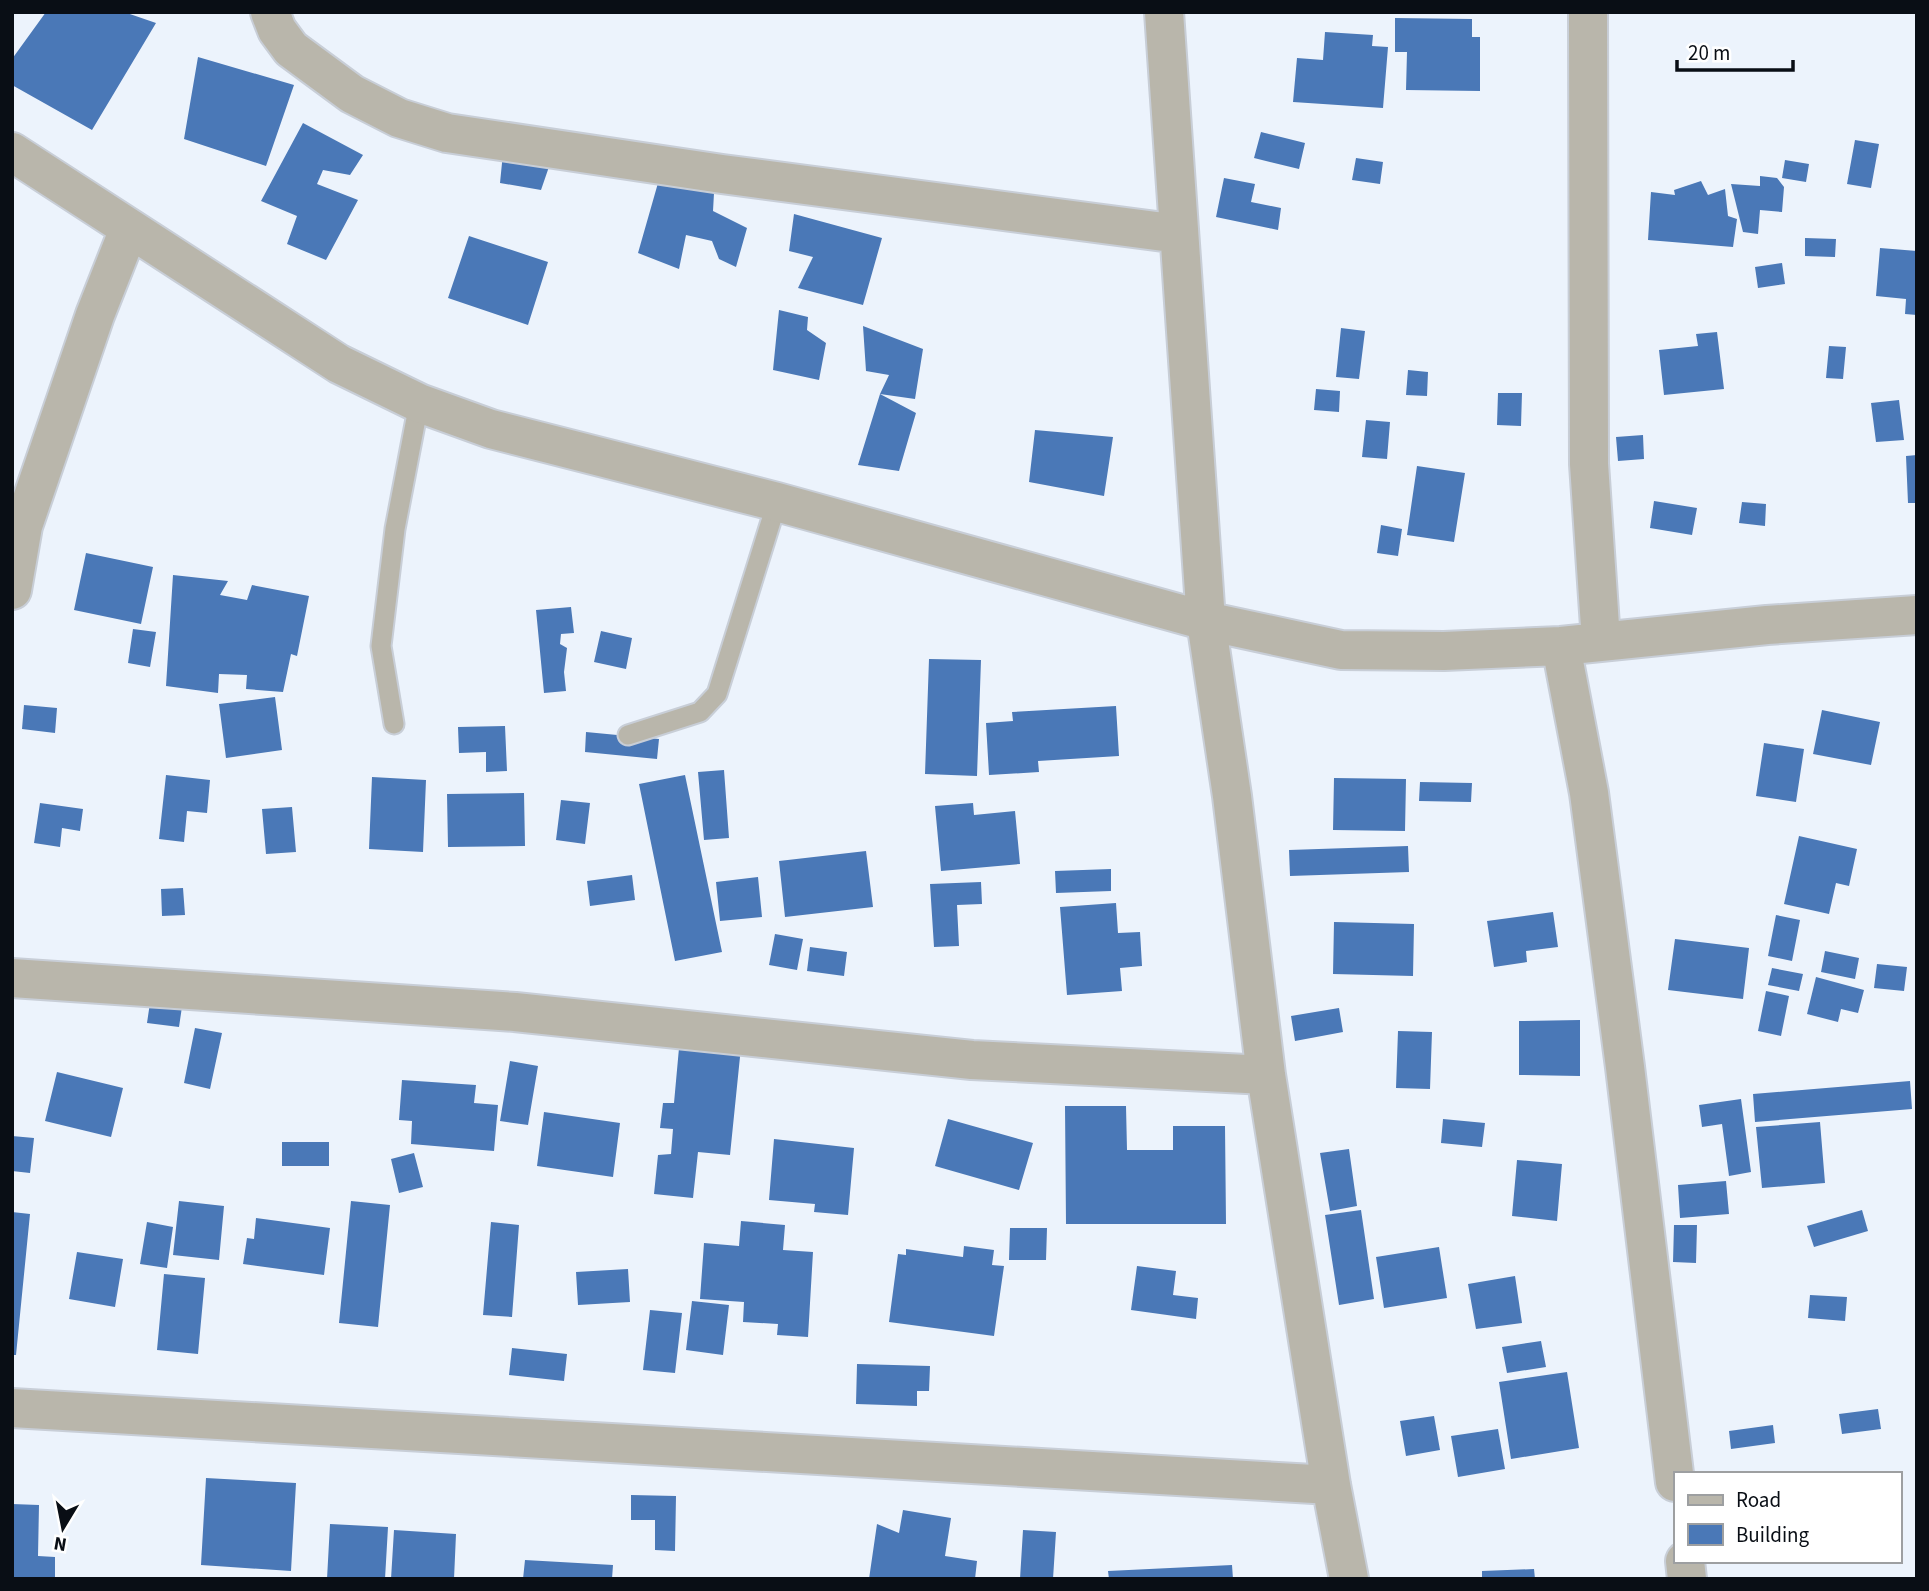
<svg xmlns="http://www.w3.org/2000/svg" width="1929" height="1591" font-family="'Source Sans 3',sans-serif">
  <rect width="100%" height="100%" fill="#ecf3fc"/>
  <!-- building -->
  <path fill="#4a78b7" d="M46,12h78l32,11 -64,107 -80,-45v-26z
    M1395,18l77,1v18h8v54l-74,-1 1,-38h-12z
    M1325,32l48,3 -1,11 16,1 -5,61 -90,-6 4,-44 26,2z
    M198,57l96,28 -28,81 -82,-27z
    M303,123l60,32 -13,20 -27,-5 -6,14 41,16 -32,60 -39,-16 10,-28 -36,-15z
    M1261,132l44,11 -6,26 -45,-11z
    M1855,140l24,4 -8,44 -24,-4z
    M503,153l49,5 -11,32 -41,-7z
    M1356,158l27,4 -3,22 -28,-4z
    M1785,160l24,4 -3,18 -24,-4z
    M1760,176l17,2 7,9 -2,25 -22,-2 -2,24 -15,-2 -12,-48 29,2z
    M1224,178l31,6 -4,18 30,6 -3,22 -62,-13z
    M1701,181l7,14 17,-6 3,27 9,3 -4,28 -85,-7 3,-48 24,3 -1,-5z
    M658,183l56,10 -1,18 34,17 -11,39 -17,-8 -7,-18 -26,-6 -7,34 -41,-16z
    M794,214l88,24 -19,67 -65,-17 15,-31 -24,-6z
    M469,236l79,26 -20,63 -80,-27z
    M1805,238l31,1 -1,18 -30,-1z
    M1880,248l37,3v64l-12,-1 1,-15 -30,-3z
    M1782,263l3,21 -27,4 -3,-21z
    M779,310l29,7 -1,13 19,13 -7,37 -46,-10z
    M863,326l60,23 -8,50 -35,-5 36,19 -17,58 -41,-6 22,-71 9,-19 -23,-4z
    M1341,328l24,3 -6,48 -23,-2z
    M1717,332l7,57 -60,6 -5,-45 39,-4 -2,-12z
    M1829,346l17,1 -3,32 -17,-1z
    M1408,370l20,2 -1,24 -21,-1z
    M1316,389l24,2 -1,21 -25,-2z
    M1498,393h24l-1,33 -24,-1z
    M1899,400l5,40 -28,2 -5,-39z
    M1366,420l24,2 -3,37 -25,-2z
    M1035,430l78,7 -9,59 -75,-14z
    M1643,435l1,24 -26,2 -2,-24z
    M1917,455v48h-9l-2,-47z
    M1417,466l48,7 -11,69 -47,-7z
    M1654,501l43,7 -5,27 -42,-7z
    M1742,502l24,2 -1,22 -26,-3z
    M1381,525l21,4 -4,27 -21,-3z
    M86,553l67,14 -12,57 -67,-14z
    M173,575l55,6 -8,14 27,5 5,-15 57,11 -12,60 -6,-2 -8,38 -37,-3 1,-14 -28,-1 -1,19 -52,-7z
    M571,607l3,26 -13,1 -1,10 7,4 -3,24 2,19 -22,2 -8,-83z
    M133,629l23,3 -6,35 -22,-4z
    M601,631l31,7 -6,31 -32,-7z
    M929,659l52,1 -4,116 -52,-2z
    M275,697l7,53 -56,8 -7,-54z
    M24,705l33,3 -2,25 -33,-4z
    M1116,706l3,50 -81,5 1,11 -50,3 -3,-52 27,-2 -1,-9z
    M1822,710l58,12 -9,43 -58,-11z
    M505,726l2,45 -21,1v-20l-27,1 -1,-26z
    M586,732l73,7 -2,20 -72,-7z
    M1764,743l40,6 -8,53 -40,-6z
    M724,770l5,68 -25,2 -6,-68z
    M166,775l44,5 -3,33 -20,-2 -3,31 -25,-3z
    M685,775l37,177 -47,9 -36,-177z
    M372,777l54,3 -3,72 -54,-3z
    M1334,778l72,1 -1,52 -72,-1z
    M1420,782l52,1 -1,19 -52,-1z
    M524,793l1,53 -77,1 -1,-53z
    M561,800l29,3 -5,41 -29,-4z
    M40,803l43,6 -3,22 -18,-3 -2,19 -26,-4z
    M973,803l1,12 41,-4 5,53 -79,7 -6,-65z
    M292,807l4,45 -30,2 -4,-45z
    M1799,836l58,13 -8,37 -13,-3 -7,31 -45,-10z
    M1408,846l1,26 -119,4 -1,-26z
    M866,851l7,56 -88,10 -6,-56z
    M1111,869v22l-55,2 -1,-22z
    M632,875l3,25 -45,6 -3,-25z
    M758,877l4,40 -42,4 -4,-39z
    M981,882l1,22 -25,1 2,41 -25,1 -4,-63z
    M183,888l2,27 -23,1 -1,-27z
    M1116,903l2,30 22,-1 2,34 -22,2 2,23 -55,4 -7,-88z
    M1553,912l5,35 -32,4 1,11 -33,5 -7,-46z
    M1776,915l24,5 -8,41 -24,-5z
    M1334,922l80,2 -1,52 -80,-2z
    M775,934l28,5 -6,31 -28,-5z
    M1675,939l74,9 -6,51 -75,-9z
    M810,947l37,5 -3,24 -37,-5z
    M1825,951l34,7 -4,21 -34,-7z
    M1877,964l30,3 -3,24 -30,-3z
    M1772,968l31,6 -4,17 -31,-6z
    M1816,977l48,13 -6,23 -17,-4 -3,13 -31,-8z
    M1766,991l23,5 -8,40 -23,-5z
    M151,996l32,4 -4,27 -32,-4z
    M1339,1008l4,24 -48,9 -4,-25z
    M1580,1020v56l-61,-1v-54z
    M195,1028l27,5 -12,56 -26,-6z
    M1398,1031l34,1 -2,57 -34,-1z
    M680,1037l61,10 -11,108 -32,-3 -5,46 -39,-4 4,-39 13,-1 2,-25 -13,-1 3,-25h11z
    M510,1061l28,5 -10,59 -28,-4z
    M57,1072l66,16 -12,49 -66,-16z
    M402,1080l74,5 -2,18 24,2 -4,46 -83,-7 1,-23 -13,-1z
    M1910,1081l2,28 -157,13 -2,-28z
    M1741,1099l10,73 -22,4 -7,-52 -20,3 -3,-22z
    M1065,1106h61l1,44h46v-24h52l1,98h-160z
    M544,1112l76,11 -7,54 -76,-11z
    M948,1119l85,24 -14,47 -84,-24z
    M1443,1119l42,4 -3,24 -41,-4z
    M1820,1122l5,61 -63,5 -6,-61z
    M12,1136l22,2 -4,35 -18,-2z
    M774,1139l80,9 -6,67 -34,-3 1,-8 -46,-4z
    M282,1142h47v24h-47z
    M1349,1149l8,57 -27,5 -10,-58z
    M414,1153l9,34 -24,6 -8,-34z
    M1517,1160l45,4 -5,57 -45,-5z
    M1726,1181l3,33 -49,4 -2,-33z
    M179,1201l45,5 -5,54 -46,-5z
    M351,1201l39,4 -12,122 -39,-4z
    M1361,1210l13,89 -35,6 -14,-90z
    M1862,1210l6,21 -54,16 -7,-21z
    M12,1212l18,2 -14,141h-4z
    M256,1218l74,10 -6,47 -81,-11 4,-26 7,1z
    M741,1221l44,4 -2,25 30,2 -5,85 -31,-2 1,-11 -35,-2 1,-20 -44,-3 4,-56 35,3z
    M147,1222l26,5 -6,41 -27,-4z
    M491,1222l28,3 -7,92 -29,-2z
    M1674,1225h23l-1,38 -23,-1z
    M1010,1228h37l-1,32h-37z
    M964,1246l30,4 -2,15 12,1 -10,70 -105,-14 9,-68 8,1v-6l57,8z
    M1439,1247l8,51 -63,10 -8,-51z
    M77,1252l46,7 -8,48 -46,-8z
    M1137,1266l39,5 -3,24 25,3 -2,21 -65,-9z
    M628,1269l2,33 -52,3 -2,-33z
    M164,1274l41,4 -7,76 -41,-4z
    M1515,1276l7,47 -46,6 -8,-45z
    M1810,1295l37,2 -2,24 -37,-3z
    M692,1301l37,4 -6,50 -37,-5z
    M650,1310l32,3 -7,60 -32,-3z
    M1541,1341l5,26 -39,6 -5,-26z
    M512,1348l55,6 -3,27 -55,-6z
    M857,1364l73,2 -1,25h-12v15l-61,-2z
    M1567,1372l12,76 -68,11 -12,-77z
    M1878,1409l3,20 -39,5 -3,-20z
    M1434,1416l6,34 -34,6 -6,-35z
    M1773,1425l2,18 -44,6 -2,-18z
    M1498,1429l7,40 -47,8 -7,-41z
    M206,1478l90,5 -5,88 -90,-6z
    M631,1495l45,1 -1,55 -20,-1v-30h-24z
    M12,1504l27,1 -1,51 17,1v22h-43z
    M903,1510l48,8 -6,38 32,5 -2,18h-106l8,-55 22,9z
    M330,1524l58,3 -3,52h-58z
    M394,1530l62,4 -2,45h-63z
    M1023,1530l33,2 -3,47h-33z
    M525,1560l88,5 -1,14h-89z
    M1232,1565l1,14h-124l-1,-8z
    M1534,1569l1,10h-53v-8z"/>
  <g fill="none" stroke-linecap="round" stroke-linejoin="round">
    <defs>
      <path id="lane" d="M394,724l-13,-78 14,-117 24,-126
        M628,735l72,-23 17,-18 60,-192"/>
      <path id="street" d="M270,12l7,18 14,19 61,45 47,24 48,15 275,41 457,60
        M1164,12l42,609 26,175 34,279 65,410 18,94
        M1588,12l1,452 12,177
        M12,152l327,212 80,39 72,26 286,73 429,119 135,29 103,1 117,-5 206,-21 150,-10
        M12,590l11,-64 72,-211 34,-86
        M1561,646l28,147 36,274 50,415
        M12,978l503,34 457,48 294,15
        M12,1408l1319,77
        M1685,1561l2,18"/>
    </defs>
    <!-- lane casing -->
    <use href="#lane" stroke="#c8ced7" stroke-width="23"/>
    <!-- street casing -->
    <use href="#street" stroke="#c8ced7" stroke-width="42"/>
    <!-- lane -->
    <use href="#lane" stroke="#b9b6ab" stroke-width="19"/>
    <!-- street -->
    <use href="#street" stroke="#b9b6ab" stroke-width="38"/>
  </g>
  <!-- border -->
  <rect width="1929" height="1591" fill="none" stroke="#090e15" stroke-width="28"/>
  <!-- legend -->
  <rect x="1674" y="1472" width="228" height="91" fill="#ffffff" stroke="#9d9fa1" stroke-width="2"/>
  <rect x="1688" y="1495" width="35" height="10" fill="#b9b6ab" stroke="#9d9fa1" stroke-width="2"/>
  <text x="1736" y="1507" font-size="21" fill="#090e15">Road</text>
  <rect x="1688" y="1524" width="35" height="21" fill="#4a78b7" stroke="#9d9fa1" stroke-width="2"/>
  <text x="1736" y="1542" font-size="21" fill="#090e15">Building</text>
  <!-- north arrow -->
  <g transform="translate(63 1528) rotate(190)" stroke="#ffffff" stroke-width="5" paint-order="stroke">
  <path d="M0-5L12 26L0 18L-12 26Z" fill="#090e15"/>
  <text y="-10" font-size="19" font-weight="bold" text-anchor="middle" fill="#090e15">N</text>
  </g>
  <!-- scale -->
  <path d="M1677 60v10h116v-10" fill="none" stroke="#090e15" stroke-width="3.5"/>
  <text x="1688" y="60" font-size="21" fill="#090e15" stroke="#ffffff" stroke-width="5" paint-order="stroke">20 m</text>
</svg>
